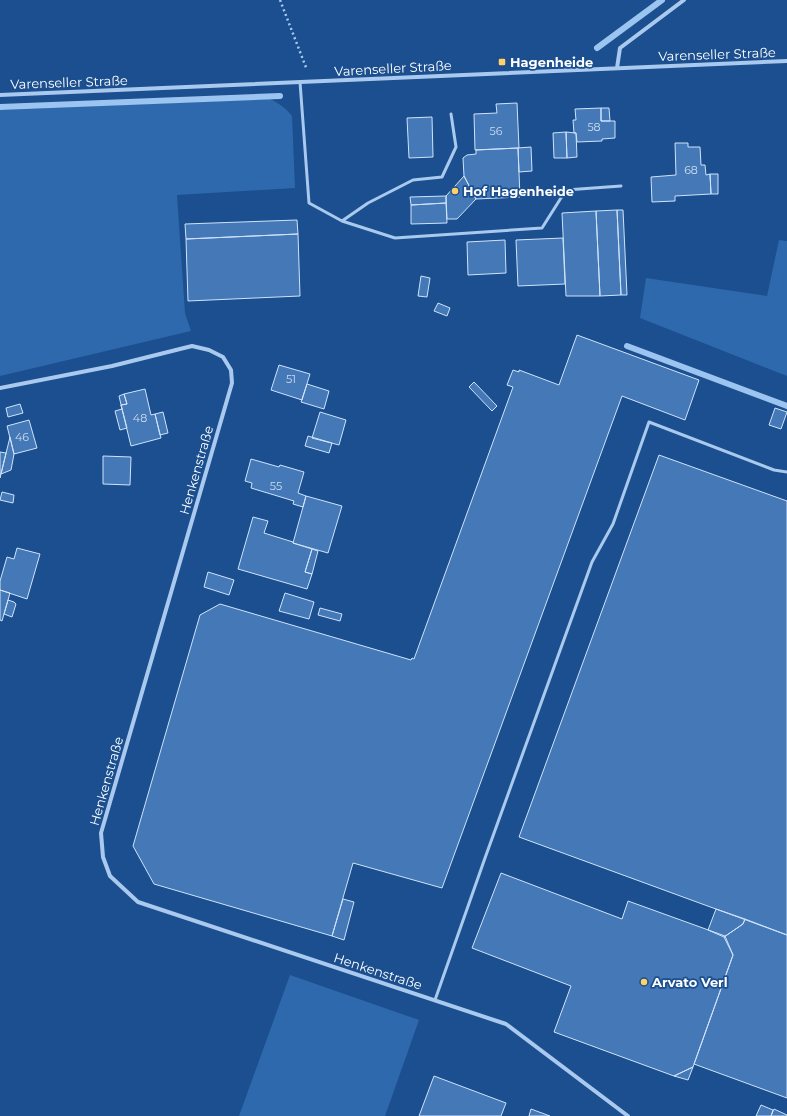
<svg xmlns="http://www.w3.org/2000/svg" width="787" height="1116" font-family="Montserrat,sans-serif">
  <rect width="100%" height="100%" fill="#1b4f8f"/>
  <!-- green -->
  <path fill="#2e69ad" d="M270,99c10,5 16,9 22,17l3,72 -118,7 8,118 6,18 -191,45v-266z
    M779,240l8,1v135l-147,-58 6,-40 121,18z
    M290,975l129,45 -34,96h-146z"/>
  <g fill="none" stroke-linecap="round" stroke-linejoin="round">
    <!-- stream -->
    <path stroke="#9cc4f0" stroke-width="6" d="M597,48l65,-48
      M0,107l280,-11
      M627,346l160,60"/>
  </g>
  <!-- building -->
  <path fill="#4478b7" stroke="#cfe3fa" d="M517,103l2,45 -44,2 -1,-36 23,-1 -1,-9z
    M601,108v13h14v17l-13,1v2l-25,1 -1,-9h-2l-1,-13h3l-1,-11z
    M601,108h8l1,13h-9z
    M432,117l1,40 -24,1 -2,-40z
    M566,132l1,26h-13l-1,-25z
    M566,132l10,1 1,24 -10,1z
    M675,143h13v4h12l1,18h4l1,10 4,-1 1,20 -36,2v5l-23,1 -1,-25 25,-2z
    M531,147l1,24 -13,1 -1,-24z
    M518,148l2,49 -44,2 -12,-23 -1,-18 4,-3 9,-1v-4z
    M710,174h8v20h-7z
    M464,176l12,23 -19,20h-10l-1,-23z
    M446,196v7l-35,2 -1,-8z
    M446,203l1,20 -36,1v-19z
    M617,210h6l4,85h-6z
    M617,210l4,85 -21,1 -4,-85z
    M596,211l4,85h-34l-4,-83z
    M297,220l1,14 -112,5 -1,-15z
    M298,234l2,62 -112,5 -2,-62z
    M563,238l2,46 -47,2 -2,-46z
    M505,240l1,33 -38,2 -1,-33z
    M421,276l9,2 -3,19 -9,-1z
    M438,303l12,5 -3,8 -13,-5z
    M577,335l122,45 -14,40 -63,-24 -180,492 -89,-25 -21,73 -178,-52 -21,-38 67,-231 20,-11 191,56 1,-2 2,1 99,-272 -6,-2 6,-15 6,2v-2l40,15z
    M279,365l31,9 -8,26 -31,-10z
    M474,382l23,24 -5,5 -23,-24z
    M307,384l22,7 -5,18 -23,-7z
    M145,389l6,26 4,-1 6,24 -30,8 -10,-41 6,-1 -3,-10z
    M124,394l3,10 -6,1 6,23 -7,2 -5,-19 7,-2 -3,-13z
    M20,404l3,9 -15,4 -2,-9z
    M775,408l12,4 -6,17 -12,-4z
    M163,412l5,21 -8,2 -5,-21z
    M320,412l26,8 -7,25 -27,-7z
    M29,420l8,28 -23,6 -7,-28z
    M308,436l24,7 -3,10 -24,-7z
    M10,437l4,17 -3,16 -10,4z
    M0,452l6,1 -6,25z
    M659,455l128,46v434l-268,-98z
    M103,456l28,1 -1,28 -27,-1z
    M251,459l28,8 1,-2 24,7 -6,21 8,3 -3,11 -10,-3 1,-3 -43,-13 1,-5 -7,-2z
    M2,492l12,3 -1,8 -13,-3z
    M306,496l36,10 -14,47 -35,-10z
    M253,517l15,4 -4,12 29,9v1l19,6 -7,23 7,2 -5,15 -69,-20z
    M17,548l23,6 -13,45 -27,-9v-9l7,-24 7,2z
    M312,549l6,2 -6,23 -7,-2z
    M208,572l26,8 -5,15 -25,-8z
    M0,590l10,3 -8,28 -2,-1z
    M285,593l29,9 -5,17 -30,-8z
    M8,600l6,2 2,2 -4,13 -8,-3z
    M320,608l22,6 -2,7 -22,-6z
    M501,873l121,46 6,-18 97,35 8,19 -40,112 -19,9 -120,-44 17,-46 -99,-38z
    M343,899l11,3 -10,38 -12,-4z
    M716,909l29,10 -2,5 -19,13 -16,-7z
    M745,919l42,16v163l-93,-34 39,-109 -9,-18 19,-13z
    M693,1067l-5,13 -14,-4z
    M434,1076l72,27 -5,13h-82z
    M761,1105l12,5 -2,6h-15z
    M531,1109l19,7h-21z
    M774,1109l13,6v1h-16z"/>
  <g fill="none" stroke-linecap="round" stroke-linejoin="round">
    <!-- path -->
    <path stroke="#a9c9ee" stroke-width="2.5" stroke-dasharray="2 3" stroke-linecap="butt" d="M280,0l27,70"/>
    <!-- service -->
    <path stroke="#a9c9ee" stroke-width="3" d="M300,82l9,121 33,18 53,17 147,-10 24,-38 55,-4
      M342,221l26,-18 45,-23 29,-3 14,-30 -5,-33
      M435,1000l50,-142 107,-296 21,-38 36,-102 125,48 13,2"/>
    <!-- minor -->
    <path stroke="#a9c9ee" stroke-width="4" d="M617,68l3,-20 64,-48
      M0,95l787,-34
      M0,388l112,-22 80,-20 17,4 14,7 8,13 1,13 -131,450 2,24 7,19 28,26 368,122 122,92"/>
  </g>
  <!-- markers -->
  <g fill="#ffd166" stroke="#1b4f8f" stroke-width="1.5">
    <rect x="498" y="58" width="8" height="8" rx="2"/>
    <circle cx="455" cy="191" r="4"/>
    <circle cx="644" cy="982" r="4"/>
  </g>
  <g text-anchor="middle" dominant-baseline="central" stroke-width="3.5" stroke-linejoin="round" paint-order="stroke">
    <!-- number labels -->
    <g font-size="11" fill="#d0dded">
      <text x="594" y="127">58</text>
      <text x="496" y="131">56</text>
      <text x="691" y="170">68</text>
      <text x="291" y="379">51</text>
      <text x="140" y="418">48</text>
      <text x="22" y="437">46</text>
      <text x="276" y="486">55</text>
    </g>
    <!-- street labels -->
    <g font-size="13" fill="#fff" stroke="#1b4f8f">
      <text transform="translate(717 54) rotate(-2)">Varenseller Straße</text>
      <text transform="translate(393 68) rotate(-3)">Varenseller Straße</text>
      <text transform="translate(69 82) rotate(-2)">Varenseller Straße</text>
      <text transform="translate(196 470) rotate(-74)">Henkenstraße</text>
      <text transform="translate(106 781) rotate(-74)">Henkenstraße</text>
      <text transform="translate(378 971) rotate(18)">Henkenstraße</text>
    </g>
    <!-- poi labels -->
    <g font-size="13" font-weight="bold" fill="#fff" stroke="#1b4f8f" text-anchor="start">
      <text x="510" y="62">Hagenheide</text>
      <text x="463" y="191">Hof Hagenheide</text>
      <text x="652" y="982">Arvato Verl</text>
    </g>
  </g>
</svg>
